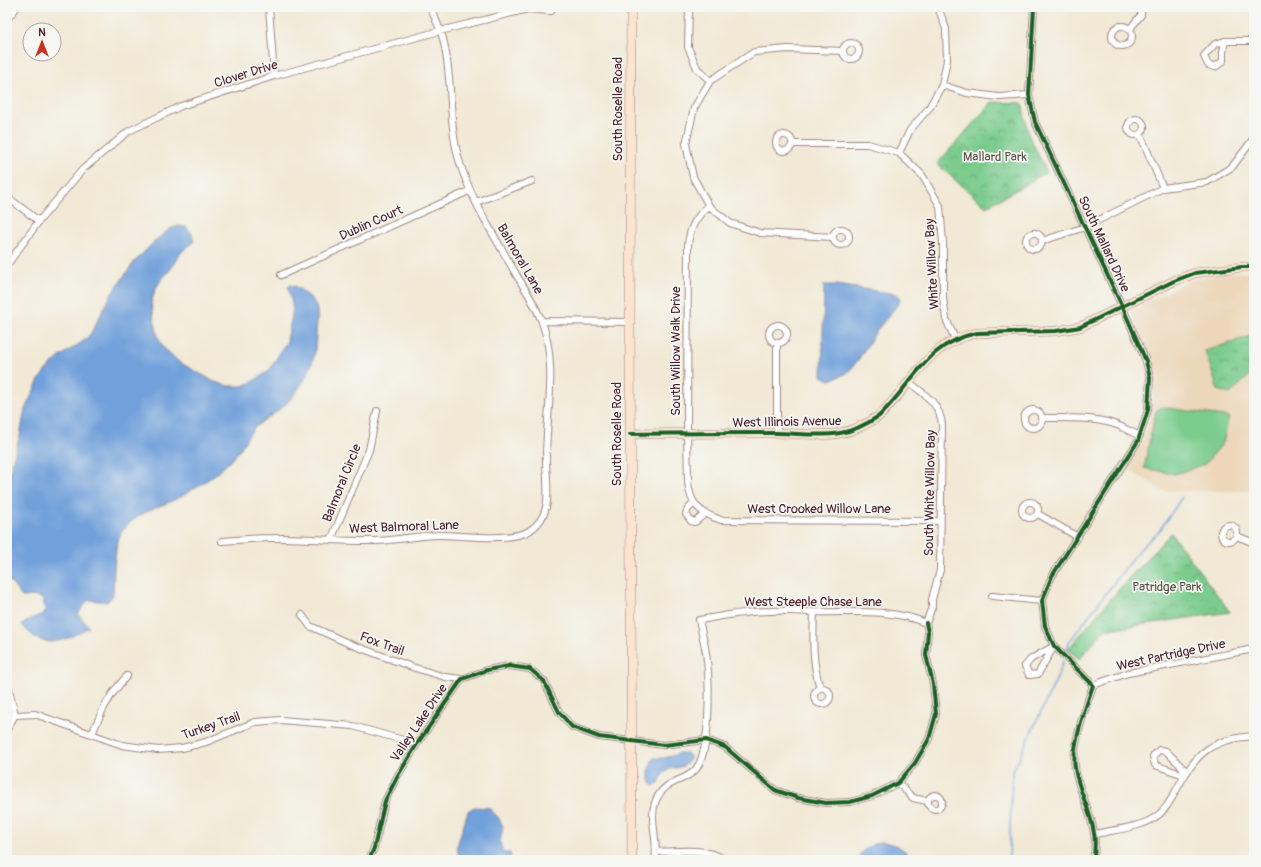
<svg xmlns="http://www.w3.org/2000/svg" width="1261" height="867" font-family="Pangolin,sans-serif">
  <defs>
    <pattern id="park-crowns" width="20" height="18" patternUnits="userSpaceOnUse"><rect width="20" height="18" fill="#7bcc8e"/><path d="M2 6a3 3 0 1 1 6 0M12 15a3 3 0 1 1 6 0" fill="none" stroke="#67a574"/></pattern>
  </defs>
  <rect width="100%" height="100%" fill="#f6f6f2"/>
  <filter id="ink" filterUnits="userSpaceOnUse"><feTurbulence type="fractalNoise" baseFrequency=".025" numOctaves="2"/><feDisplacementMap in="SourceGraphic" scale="8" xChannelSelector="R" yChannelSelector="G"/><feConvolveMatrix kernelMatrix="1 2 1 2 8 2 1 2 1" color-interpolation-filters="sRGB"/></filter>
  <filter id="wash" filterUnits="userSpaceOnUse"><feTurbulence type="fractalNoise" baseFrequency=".012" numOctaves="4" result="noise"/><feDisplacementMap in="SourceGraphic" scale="16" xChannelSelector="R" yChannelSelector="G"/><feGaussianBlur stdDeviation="0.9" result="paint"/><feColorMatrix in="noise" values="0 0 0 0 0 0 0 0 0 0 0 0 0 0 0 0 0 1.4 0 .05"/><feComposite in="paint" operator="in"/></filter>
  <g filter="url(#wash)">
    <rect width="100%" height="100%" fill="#f1e9d5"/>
    <!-- built -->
    <path fill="#ecd7ba" d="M1234,273h20v218h-91l-36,-23 16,-28 7,-21 3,-31v-20l-23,-58 61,-30 21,-4z"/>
    <!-- grass -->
    <path fill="#7bcc8e" stroke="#62765c" d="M1162,407l67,10 -6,26 -18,21 -30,10 -31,-6 12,-57z"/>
    <!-- park -->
    <path fill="url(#park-crowns)" stroke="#62765c" d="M992,102l30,1 7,33 18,36 -61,35 -49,-43z
      M1254,335v36l-24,23 -12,-4 -13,-39z
      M1171,533l59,79 -126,18 -25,29 -11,-10 60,-70z"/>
    <!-- water -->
    <path fill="#71a0da" stroke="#5e6082" d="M178,226l8,1 6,6 2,9 -14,11 -10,17 -9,10 -6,10 -4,13 7,34 5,10 16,15 36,20 13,4h14l8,-3 19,-12 18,-30 6,-32 -5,-22 2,-2c7,1 11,5 16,9 11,8 12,15 11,28 -1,9 -1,18 -2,27 -3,24 -18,46 -36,61 -9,7 -20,12 -27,21 -6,7 -9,15 -15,22 -15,19 -36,32 -57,44 -18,10 -44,15 -57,33 -10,13 -9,49 -10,65l-6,7 -19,-2 -10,14 11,13c-16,9 -35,21 -53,11 -5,-3 -10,-9 -14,-13l8,-6 15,-6 -2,-14 -10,-3 -11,1 -14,-18 -1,-14v-73l4,-26 9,-31 5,-26 14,-29 7,-10 15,-14 24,-16 6,-7 21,-40 23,-32 22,-22 13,-10z
      M824,285h13l59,9 4,3 -1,6 -22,27 -19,30 -7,9 -5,5 -16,6 -8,-4z
      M679,753h8l4,4c-8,19 -25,2 -32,26l-6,3c-6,-8 -5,-20 1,-28 9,1 16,-1 25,-5z
      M474,807l15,1 9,9 5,9 -3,16 3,11h7l1,4 -3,3h-49l-2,-14 11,-35z
      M881,842c9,0 24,6 28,14l-2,4h-51c7,-10 14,-16 25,-18z"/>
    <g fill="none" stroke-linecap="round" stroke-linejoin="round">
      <!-- stream -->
      <path stroke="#71a0da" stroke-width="1.5" d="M1066,651l3,-9 70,-92 21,-20 22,-33
        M1009,860l3,-87 46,-97 5,-15"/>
    </g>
  </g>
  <g filter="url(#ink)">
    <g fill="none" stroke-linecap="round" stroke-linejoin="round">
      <defs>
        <path id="street" d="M269,7l5,69
          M689,7l-1,40 9,21 13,13
          M1034,7l-5,88 6,27 87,184 24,55 4,17 -2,32 -10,31 -86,135 -10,25 3,25 9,20 39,39
          M7,19l10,-12
          M1112 36a10 10 0 1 1 20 0a10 10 0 1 1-20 0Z
          M1129,30l12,-15v-8
          M1225,41l-2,11v9l-8,6 -7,-2 -4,-9 11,-12 10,-3h29
          M843 51a8 8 0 1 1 16 0a8 8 0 1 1-16 0Z
          M942,85l25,8 32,4 30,-2
          M1128 127a8 8 0 1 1 16 0a8 8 0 1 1-16 0Z
          M1140,134l23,54
          M776 143a8 8 0 1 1 16 0a8 8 0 1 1-16 0Z
          M792,144h76l31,9 11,-23 19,-22 13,-23 5,-25 -1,-31 -8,-22
          M899,153l23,22 18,31 3,37v55l3,21 9,20
          M7,197l32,24
          M476,202l56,-21
          M709,206c-13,10 -20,23 -21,40l-1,187 1,49c2,23 12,31 33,38l219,1
          M833 237a8 8 0 1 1 16 0a8 8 0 1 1-16 0Z
          M1026 241a8 8 0 1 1 16 0a8 8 0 1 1-16 0Z
          M833,237l-73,-4 -30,-10 -21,-17 -16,-29 -7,-33 8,-36 16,-27 44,-29 34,-3 55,2
          M1042,241l43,-14 78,-39 44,-6 25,-15 22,-29
          M7,265l32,-44 44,-52 46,-38 52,-25 93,-30 166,-45 88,-22 23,2
          M281,275l188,-84
          M542,321l88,1
          M769 334a9 9 0 1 1 18 0a9 9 0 1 1-18 0Z
          M777,343v90
          M909,382c15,12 31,21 33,43l-2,145 -8,29v8l-6,16
          M1024 419a9 9 0 1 1 18 0a9 9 0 1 1-18 0Z
          M1041,418c24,0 50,-1 73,6 9,3 17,8 26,12
          M1022 510a8 8 0 1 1 16 0a8 8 0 1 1-16 0Z
          M694,503l-6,6 -2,5 5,7 4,1 10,-8
          M1038,514l40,23
          M1221 533a8 8 0 1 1 16 0a8 8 0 1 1-16 0Z
          M1237,536l17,7
          M331,540l38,-90 8,-39
          M222,541c17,-1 35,-3 52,-3 33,-1 67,4 100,3 22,0 43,-6 65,-6 23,0 72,7 90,-4 26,-16 17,-46 17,-72 0,-46 12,-92 -4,-137 -6,-16 -16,-32 -25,-46 -21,-38 -46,-75 -58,-116 -11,-38 -6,-79 -15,-117 -2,-12 -9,-24 -14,-36
          M992,596l50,5
          M814,612c-1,27 -2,51 6,76
          M302,615l8,11 40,18 62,23 33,10 17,2
          M1054,646l-16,28 -9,1 -4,-9 6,-7z
          M1093,685c-7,23 -22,60 -18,83 3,22 16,43 19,65 2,8 0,18 0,27
          M1093,685l35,-12 126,-24
          M814 696a8 8 0 1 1 16 0a8 8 0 1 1-16 0Z
          M15,715l20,-1 87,31 36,5 24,-2 24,-6 49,-20 26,-2 72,6 64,18
          M7,729l8,-14 -7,-29
          M92,734c10,-24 17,-39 35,-58
          M1184,775l-29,-10 -2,-9 6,-6 7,1 20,20
          M898,783l15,15 14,3
          M928 802a7 7 0 1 1 14 0a7 7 0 1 1-14 0Z
          M1095,834c17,-4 44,-6 59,-16 12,-7 17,-19 24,-31 19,-36 35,-48 76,-51
          M657,852c23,-1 48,-5 68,8
          M369,860l5,-12 11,-47 12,-24 20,-33 45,-65 25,-9 22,-4 21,3 14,12 15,31 13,15 27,10 65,8 42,-5 19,7 50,43 23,8 28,5 24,-1 22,-6 26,-13 17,-20 14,-24 7,-25 -3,-30 -7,-29 2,-23 -2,-9
          M655,860c4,-20 -7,-40 1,-60 10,-22 29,-17 40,-31 16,-21 14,-96 9,-122 -2,-9 -4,-18 -6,-27 24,-4 48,-9 72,-9 15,-1 29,1 43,1 39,1 75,-4 112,11"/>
        <path id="secondary" d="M631,7l-1,315 2,538
          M630,434c49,-1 98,-1 146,-1 21,0 44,4 64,0 14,-2 27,-9 39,-17 34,-32 47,-73 98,-83l79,-2 24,-4 94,-46 21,-8 47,-6h12"/>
      </defs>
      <!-- street casing -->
      <use href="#street" stroke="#9e8480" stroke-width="8"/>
      <!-- secondary casing -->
      <use href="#secondary" stroke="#9e8480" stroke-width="10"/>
      <!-- street -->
      <use href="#street" stroke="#fff" stroke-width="6"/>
      <!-- secondary -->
      <use href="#secondary" stroke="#fde4d1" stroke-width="9"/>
      <defs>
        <path id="cycleway" d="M1034,7l-5,88 6,27 87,184 24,55 4,17 -2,32 -10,31 -86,135 -10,25 3,25 9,20 39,39c-7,23 -22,60 -18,83 3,22 16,43 19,65 2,8 0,18 0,27
          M630,434c49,-1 98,-1 146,-1 21,0 44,4 64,0 14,-2 27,-9 39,-17 34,-32 47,-73 98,-83l79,-2 24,-4 94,-46 21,-8 47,-6h12
          M369,860l5,-12 11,-47 12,-24 20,-33 45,-65 25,-9 22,-4 21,3 14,12 15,31 13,15 27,10 65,8 42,-5 19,7 50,43 23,8 28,5 24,-1 22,-6 26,-13 17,-20 14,-24 7,-25 -3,-30 -7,-29 2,-23 -2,-9"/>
      </defs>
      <!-- cycleway casing -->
      <use href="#cycleway" stroke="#f6f6f2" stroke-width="6"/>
      <!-- cycleway -->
      <use href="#cycleway" stroke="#1b5e20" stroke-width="4"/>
    </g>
  </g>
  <g text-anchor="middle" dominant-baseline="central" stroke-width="3.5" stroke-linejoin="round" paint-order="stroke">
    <!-- street labels -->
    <g font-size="13" fill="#4a1f2b" stroke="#f6f6f2">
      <text transform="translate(246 74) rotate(-17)">Clover Drive</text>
      <text transform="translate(618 109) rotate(-90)">South Roselle Road</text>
      <text transform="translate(371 223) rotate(-24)">Dublin Court</text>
      <text transform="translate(1104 244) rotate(65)">South Mallard Drive</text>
      <text transform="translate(520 259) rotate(60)">Balmoral Lane</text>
      <text transform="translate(932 264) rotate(-93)">White Willow Bay</text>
      <text transform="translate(676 351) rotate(-90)">South Willow Walk Drive</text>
      <text transform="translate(787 422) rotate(-1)">West Illinois Avenue</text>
      <text transform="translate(617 434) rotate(-90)">South Roselle Road</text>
      <text transform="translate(342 483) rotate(-68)">Balmoral Circle</text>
      <text transform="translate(930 493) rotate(-89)">South White Willow Bay</text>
      <text x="819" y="509">West Crooked Willow Lane</text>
      <text transform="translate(404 527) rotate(-2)">West Balmoral Lane</text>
      <text x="813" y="602">West Steeple Chase Lane</text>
      <text transform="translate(382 644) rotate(20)">Fox Trail</text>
      <text transform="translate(1171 655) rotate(-12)">West Partridge Drive</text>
      <text transform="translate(419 723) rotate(-56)">Valley Lake Drive</text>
      <text transform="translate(211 726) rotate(-19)">Turkey Trail</text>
    </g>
    <!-- park labels -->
    <g font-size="13" fill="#595349" stroke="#f6f6f2">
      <text x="995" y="157">Mallard Park</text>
      <text x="1167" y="587">Patridge Park</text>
    </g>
  </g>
  <!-- margin -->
  <rect width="1261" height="867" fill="none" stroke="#f6f6f2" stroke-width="24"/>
  <!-- north arrow -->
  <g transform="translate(42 42)"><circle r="19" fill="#f6f6f2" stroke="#b1a0a2"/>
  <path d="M0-3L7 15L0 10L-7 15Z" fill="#c8321e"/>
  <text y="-6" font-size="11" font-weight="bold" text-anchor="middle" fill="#4a1f2b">N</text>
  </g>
</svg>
